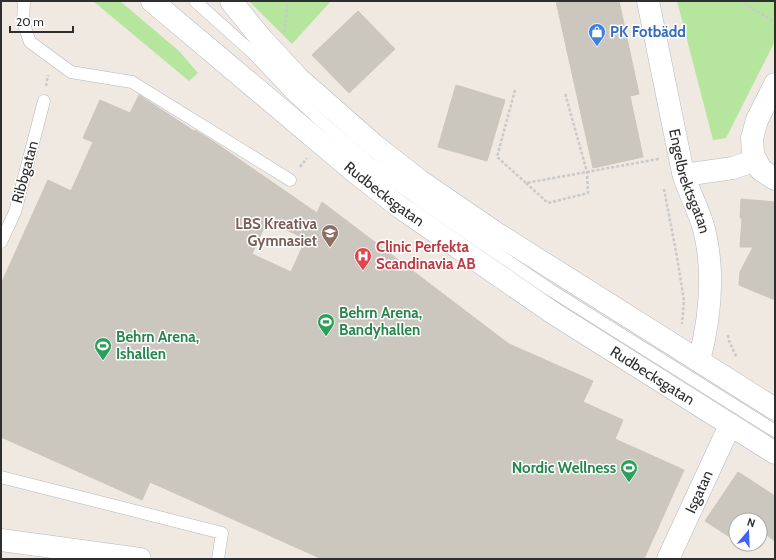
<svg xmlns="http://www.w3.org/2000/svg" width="776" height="560" font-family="Cabin,sans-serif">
  <rect width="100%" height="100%" fill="#efe9e1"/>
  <!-- green -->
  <path fill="#b6e59e" d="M93,1h27l59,50 19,22 -9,8z
    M249,1h82l-39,43z
    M677,1h98v40l-49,97 -13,2z"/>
  <!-- building -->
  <path fill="#cbc7bf" stroke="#cbc5ba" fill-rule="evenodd" d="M556,1h63l20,93 -9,2 13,61 -50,11z
    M358,11l37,38 -46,44 -37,-38z
    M456,85l49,15 -18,61 -49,-14z
    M139,95l55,36 1,-1 19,12 103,71 5,-11 187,142 84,37 -10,21 40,18 -8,19 69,31 -40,89h-322l-172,-77 -8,18 -141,-63v-153l47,-104 23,11 22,-49 -10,-4 17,-38 30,13zM267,221l39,18 -15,33 -39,-18z
    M741,199l34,3v98l-36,-15 1,-13 13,-25h-13l2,-29h-2z
    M738,472l37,24v45l-14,-10 -1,2v-13h-24v21l-31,-20z"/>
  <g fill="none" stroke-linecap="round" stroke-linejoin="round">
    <defs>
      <path id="service" d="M24,1l-1,21 7,20 41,30 61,10 158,98
        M195,1l58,52 37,39 31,29 47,41 51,38 130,89 226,142
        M1,242l14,-30 29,-111
        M1,477l221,56 -4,26"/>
      <g id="minor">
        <path id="s1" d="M648,1c12,57 23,115 35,172 5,18 16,37 21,56 11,44 6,90 -5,132"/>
        <path d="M775,84l-18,36 -5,18 1,16 8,16 14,9"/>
        <path d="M684,175l49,-7 23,-8"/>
        <path d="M1,540l139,19"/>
        <path id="s2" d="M668,559l56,-121 7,-13"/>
      </g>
      <g id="secondary">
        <path id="s3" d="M152,1l203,171 46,36 152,105 222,140"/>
        <path d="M231,1l29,36 39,42 75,66 46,36 76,52 279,176"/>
      </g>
    </defs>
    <!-- service casing -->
    <use href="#service" stroke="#b4b7c1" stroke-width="13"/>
    <!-- minor casing -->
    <use href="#minor" stroke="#b4b7c1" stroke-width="23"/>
    <!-- secondary casing -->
    <use href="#secondary" stroke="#b4b7c1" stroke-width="23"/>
    <!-- path -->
    <path stroke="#c9c9c9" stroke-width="2.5" stroke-dasharray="3 2" stroke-linecap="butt" d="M740,1l35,21
      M284,32l3,-19v-12
      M46,86l2,-11
      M515,90l-18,67 29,26 132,-24v1
      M300,167l7,-9
      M526,183l22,20 40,-10 -1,-21 -22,-79
      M664,189l13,68 7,44 -2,23
      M728,335l1,6 8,17"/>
    <!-- service -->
    <use href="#service" stroke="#fff" stroke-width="12"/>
    <!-- minor -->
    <use href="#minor" stroke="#fff" stroke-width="22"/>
    <!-- secondary -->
    <use href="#secondary" stroke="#fff" stroke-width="22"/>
  </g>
  <!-- icons -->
  <defs>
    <symbol id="shop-pin" viewBox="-11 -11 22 30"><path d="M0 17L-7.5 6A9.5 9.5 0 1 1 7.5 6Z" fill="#3f7fe0" stroke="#fff"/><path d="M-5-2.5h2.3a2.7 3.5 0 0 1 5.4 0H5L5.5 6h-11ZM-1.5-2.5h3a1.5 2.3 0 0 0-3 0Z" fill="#fff"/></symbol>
    <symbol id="school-pin" viewBox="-11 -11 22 30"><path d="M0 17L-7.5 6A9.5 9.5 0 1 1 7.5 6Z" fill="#8d6e63" stroke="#fff"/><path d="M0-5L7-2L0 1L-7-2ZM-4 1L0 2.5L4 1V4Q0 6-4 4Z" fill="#fff"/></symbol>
    <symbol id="hospital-pin" viewBox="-11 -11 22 30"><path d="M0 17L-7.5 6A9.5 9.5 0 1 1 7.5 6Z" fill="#e0444e" stroke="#fff"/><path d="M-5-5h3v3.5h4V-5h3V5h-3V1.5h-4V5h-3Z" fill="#fff"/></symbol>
    <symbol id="stadium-pin" viewBox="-11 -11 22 30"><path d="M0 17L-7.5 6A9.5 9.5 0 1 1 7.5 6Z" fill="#2e9e5b" stroke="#fff"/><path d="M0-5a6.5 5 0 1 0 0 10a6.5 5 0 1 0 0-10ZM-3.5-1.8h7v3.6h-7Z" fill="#fff"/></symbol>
  </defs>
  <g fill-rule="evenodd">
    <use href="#shop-pin" x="587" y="22" width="20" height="27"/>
    <use href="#school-pin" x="320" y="223" width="20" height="27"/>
    <use href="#hospital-pin" x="353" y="246" width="20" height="27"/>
    <use href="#stadium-pin" x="316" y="312" width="20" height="27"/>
    <use href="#stadium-pin" x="93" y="336" width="20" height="27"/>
    <use href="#stadium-pin" x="619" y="458" width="20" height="27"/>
  </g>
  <g text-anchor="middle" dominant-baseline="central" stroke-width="3" stroke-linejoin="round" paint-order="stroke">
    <!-- shop labels -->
    <g font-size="15" font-weight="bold" fill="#366cbe" stroke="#fff" text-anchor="start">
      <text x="610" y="32">PK Fotbädd</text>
    </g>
    <!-- street labels -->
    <g font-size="15" fill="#2e2e2e" stroke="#fff">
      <text transform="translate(25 172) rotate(-75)">Ribbgatan</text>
      <text stroke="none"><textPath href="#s1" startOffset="185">Engelbrektsgatan</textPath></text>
      <text stroke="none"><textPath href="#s3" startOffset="302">Rudbecksgatan</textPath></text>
      <text stroke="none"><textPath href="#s3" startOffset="626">Rudbecksgatan</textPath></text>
      <text stroke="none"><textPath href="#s2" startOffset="74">Isgatan</textPath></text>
    </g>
    <!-- education labels -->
    <g font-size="15" font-weight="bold" fill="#785e54" stroke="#fff" text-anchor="end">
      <text x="317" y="224">LBS Kreativa<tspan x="317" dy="17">Gymnasiet</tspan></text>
    </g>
    <!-- health labels -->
    <g font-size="15" font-weight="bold" fill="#be3a42" stroke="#fff" text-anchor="start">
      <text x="376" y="247">Clinic Perfekta<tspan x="376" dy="17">Scandinavia AB</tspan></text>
    </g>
    <!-- leisure labels -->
    <g font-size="15" font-weight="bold" fill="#27864d" stroke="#fff" text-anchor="start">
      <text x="339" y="313">Behrn Arena,<tspan x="339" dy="17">Bandyhallen</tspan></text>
      <text x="116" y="337">Behrn Arena,<tspan x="116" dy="17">Ishallen</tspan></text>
      <text x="616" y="468" text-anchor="end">Nordic Wellness</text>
    </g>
  </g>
  <!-- border -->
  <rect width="776" height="560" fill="none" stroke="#2e2e2e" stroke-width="4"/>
  <!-- north arrow -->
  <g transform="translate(748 532) rotate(19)"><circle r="19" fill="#ffffff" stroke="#ababab"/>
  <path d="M0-3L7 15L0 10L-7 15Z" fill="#4264fb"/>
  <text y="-6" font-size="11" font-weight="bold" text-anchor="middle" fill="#2e2e2e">N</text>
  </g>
  <!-- scale -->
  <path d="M10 26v6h63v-6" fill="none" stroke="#2e2e2e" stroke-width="2"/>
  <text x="16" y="26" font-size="12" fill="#2e2e2e" stroke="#ffffff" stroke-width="3" paint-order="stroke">20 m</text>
</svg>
